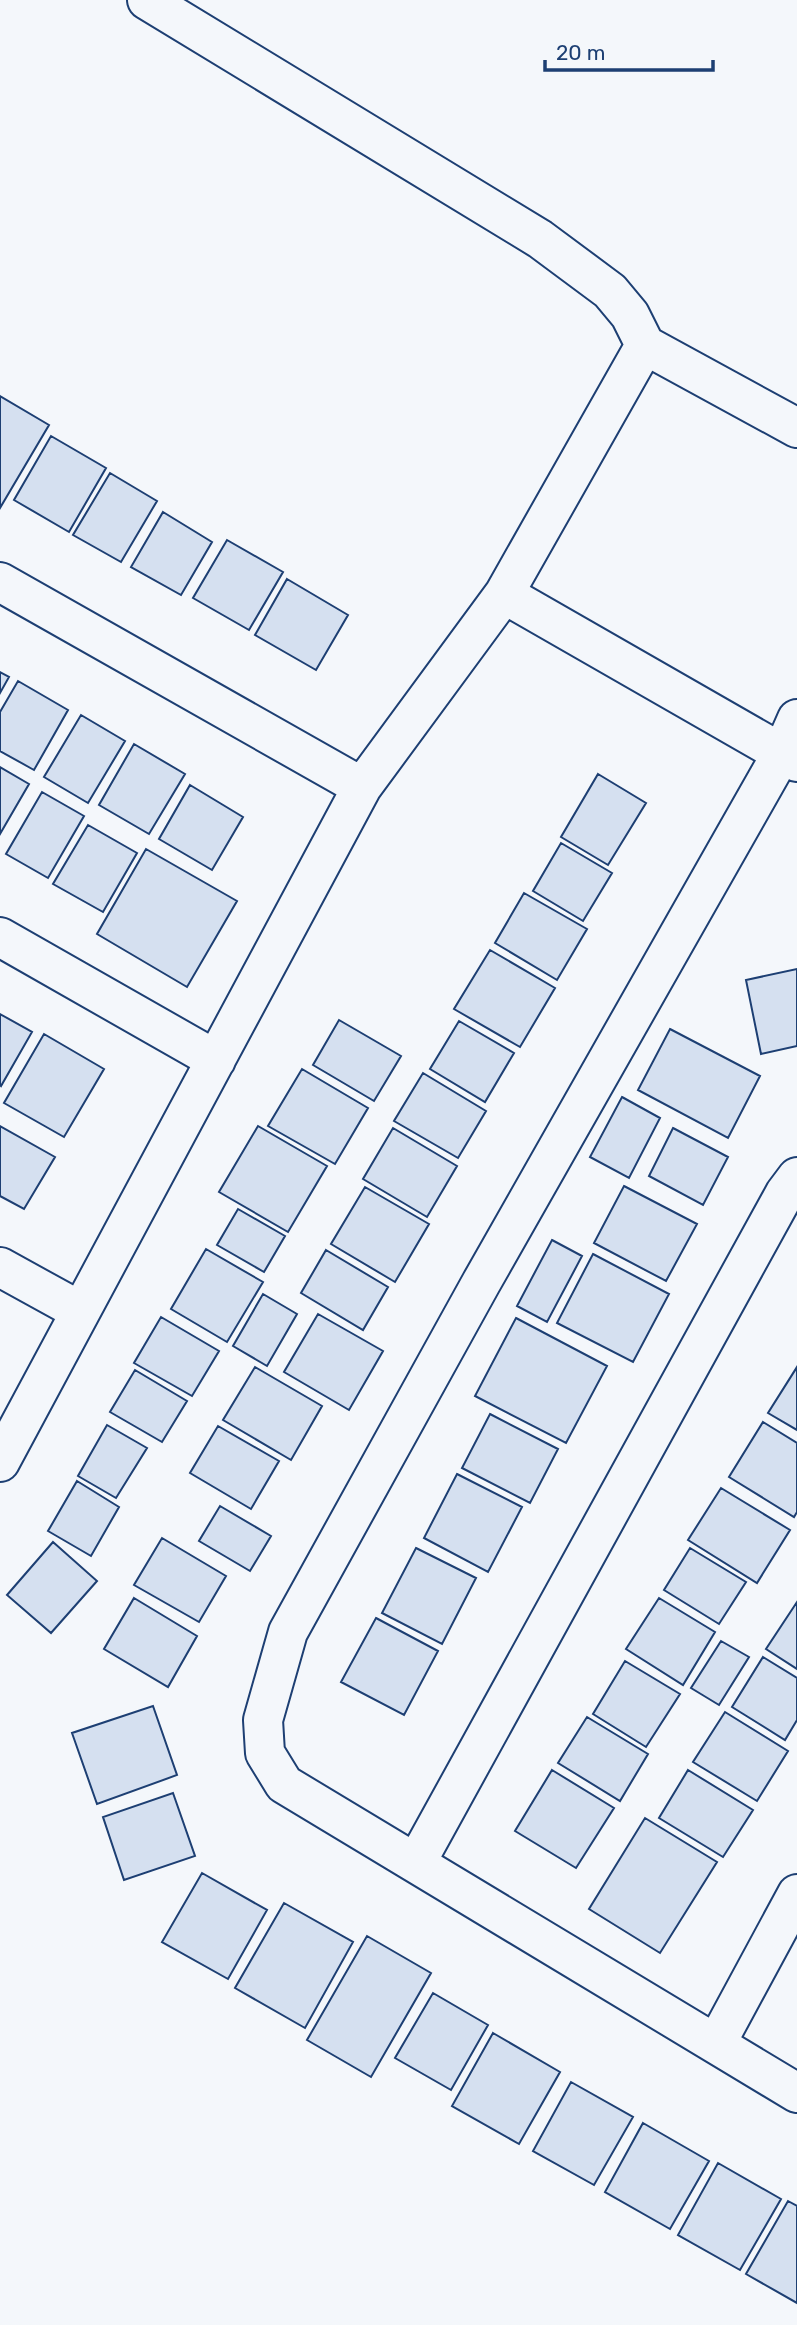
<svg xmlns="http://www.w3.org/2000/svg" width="797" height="2325" font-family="Rubik,sans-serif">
  <rect width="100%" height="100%" fill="#f4f7fb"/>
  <!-- building -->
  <path fill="#d5e0f0" stroke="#1d3f73" stroke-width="2" d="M0,396l49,29 -49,83z
    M51,436l55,32 -37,64 -55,-32z
    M110,473l47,28 -36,61 -48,-27z
    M163,512l49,30 -31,53 -50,-28z
    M227,540l56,32 -34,58 -56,-32z
    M287,579l61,36 -32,55 -61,-35z
    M0,672l9,5 -9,16z
    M18,681l50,29 -34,60 -34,-19v-39z
    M81,715l44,26 -37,62 -44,-26z
    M134,744l51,30 -36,60 -50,-29z
    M0,767l29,17 -29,50z
    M598,774l48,29 -38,62 -47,-28z
    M190,785l53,32 -31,53 -53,-31z
    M42,792l42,24 -36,62 -42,-24z
    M88,825l49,28 -34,59 -50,-28z
    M561,843l51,30 -29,48 -50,-30z
    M146,849l91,52 -50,86 -90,-53z
    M524,893l63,36 -30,51 -62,-37z
    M490,950l65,38 -35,59 -66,-38z
    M797,969v77l-36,8 -15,-74z
    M0,1014l32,18 -31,54 -1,-1z
    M339,1020l62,36 -27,45 -61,-36z
    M459,1021l55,32 -29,49 -55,-33z
    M670,1029l90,47 -32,62 -90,-48z
    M44,1034l60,35 -40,68 -60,-34z
    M302,1069l66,39 -33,56 -67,-38z
    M423,1073l63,38 -28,47 -64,-37z
    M622,1097l38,21 -31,60 -39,-21z
    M0,1126l55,31 -31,52 -24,-13z
    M258,1126l69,40 -39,66 -69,-40z
    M393,1128l64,38 -30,51 -64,-38z
    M673,1128l55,29 -25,48 -54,-29z
    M624,1186l73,38 -31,57 -72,-38z
    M365,1187l64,37 -34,58 -64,-38z
    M238,1209l47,27 -21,36 -47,-27z
    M552,1240l30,16 -35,66 -30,-16z
    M206,1249l57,33 -36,60 -56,-33z
    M326,1250l62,37 -25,43 -62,-37z
    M593,1254l76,40 -36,68 -76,-39z
    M263,1294l34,20 -30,52 -34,-20z
    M318,1314l65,37 -34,59 -65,-38z
    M161,1317l58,34 -27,45 -58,-33z
    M516,1318l91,48 -41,77 -91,-47z
    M255,1367l67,39 -31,54 -68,-40z
    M797,1367v63l-29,-17z
    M135,1370l52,31 -25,41 -52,-30z
    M490,1414l68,35 -28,54 -68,-35z
    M763,1422l34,21v69l-3,5 -65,-40z
    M107,1425l40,23 -31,50 -38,-22z
    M218,1426l61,35 -28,48 -61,-36z
    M457,1474l65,33 -34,65 -64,-34z
    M77,1481l42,26 -28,49 -43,-25z
    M721,1488l69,42 -33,53 -69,-43z
    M220,1506l51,30 -21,35 -51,-30z
    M162,1538l64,38 -27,46 -65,-37z
    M53,1542l44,39 -46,52 -44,-38z
    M416,1548l60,30 -34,66 -60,-31z
    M690,1548l56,34 -27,42 -55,-34z
    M134,1598l63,38 -29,51 -64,-38z
    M659,1598l56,34 -32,53 -57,-36z
    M797,1602v67l-31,-20z
    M376,1618l62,33 -34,64 -63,-33z
    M721,1641l28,16 -30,48 -28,-17z
    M763,1657l34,21v42l-12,20 -53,-33z
    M625,1661l55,33 -34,53 -53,-33z
    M153,1706l24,69 -80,29 -25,-71z
    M725,1712l63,39 -31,50 -64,-39z
    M587,1717l61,37 -28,47 -62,-38z
    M552,1770l62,38 -38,60 -61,-37z
    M688,1770l65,40 -30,47 -64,-39z
    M173,1793l22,63 -71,24 -21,-63z
    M645,1818l72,44 -57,91 -71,-44z
    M202,1873l65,37 -39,69 -66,-37z
    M284,1903l69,39 -48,86 -70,-40z
    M367,1936l64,37 -60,104 -64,-37z
    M433,1993l55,32 -37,65 -56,-32z
    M493,2033l67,39 -41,72 -67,-38z
    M571,2082l62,35 -39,68 -61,-34z
    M643,2123l66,38 -39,68 -65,-37z
    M718,2163l63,36 -41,71 -62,-35z
    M788,2201l9,5v97l-51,-29z"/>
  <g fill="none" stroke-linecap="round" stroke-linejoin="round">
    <defs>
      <path id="minor" d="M147,0l393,239 70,52 20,24 15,30 152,83
        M645,345l-141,249 293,168
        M0,582l362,205
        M797,719l-15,34 -301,530 -193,349 -25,88 2,33 19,31 513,309
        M0,937l216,123
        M0,1267l80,44
        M0,1462l362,-675 142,-193
        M416,1863l369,-670 12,-16
        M716,2044l81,-150"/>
    </defs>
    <!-- minor casing -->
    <use href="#minor" stroke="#1d3f73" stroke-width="42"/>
    <!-- minor -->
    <use href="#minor" stroke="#f4f7fb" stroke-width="38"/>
  </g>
  <!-- scale -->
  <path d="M545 60v10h168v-10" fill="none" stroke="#1d3f73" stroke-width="3.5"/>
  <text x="556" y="60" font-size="21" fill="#1d3f73" stroke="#f4f7fb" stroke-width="5" paint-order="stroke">20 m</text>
</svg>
